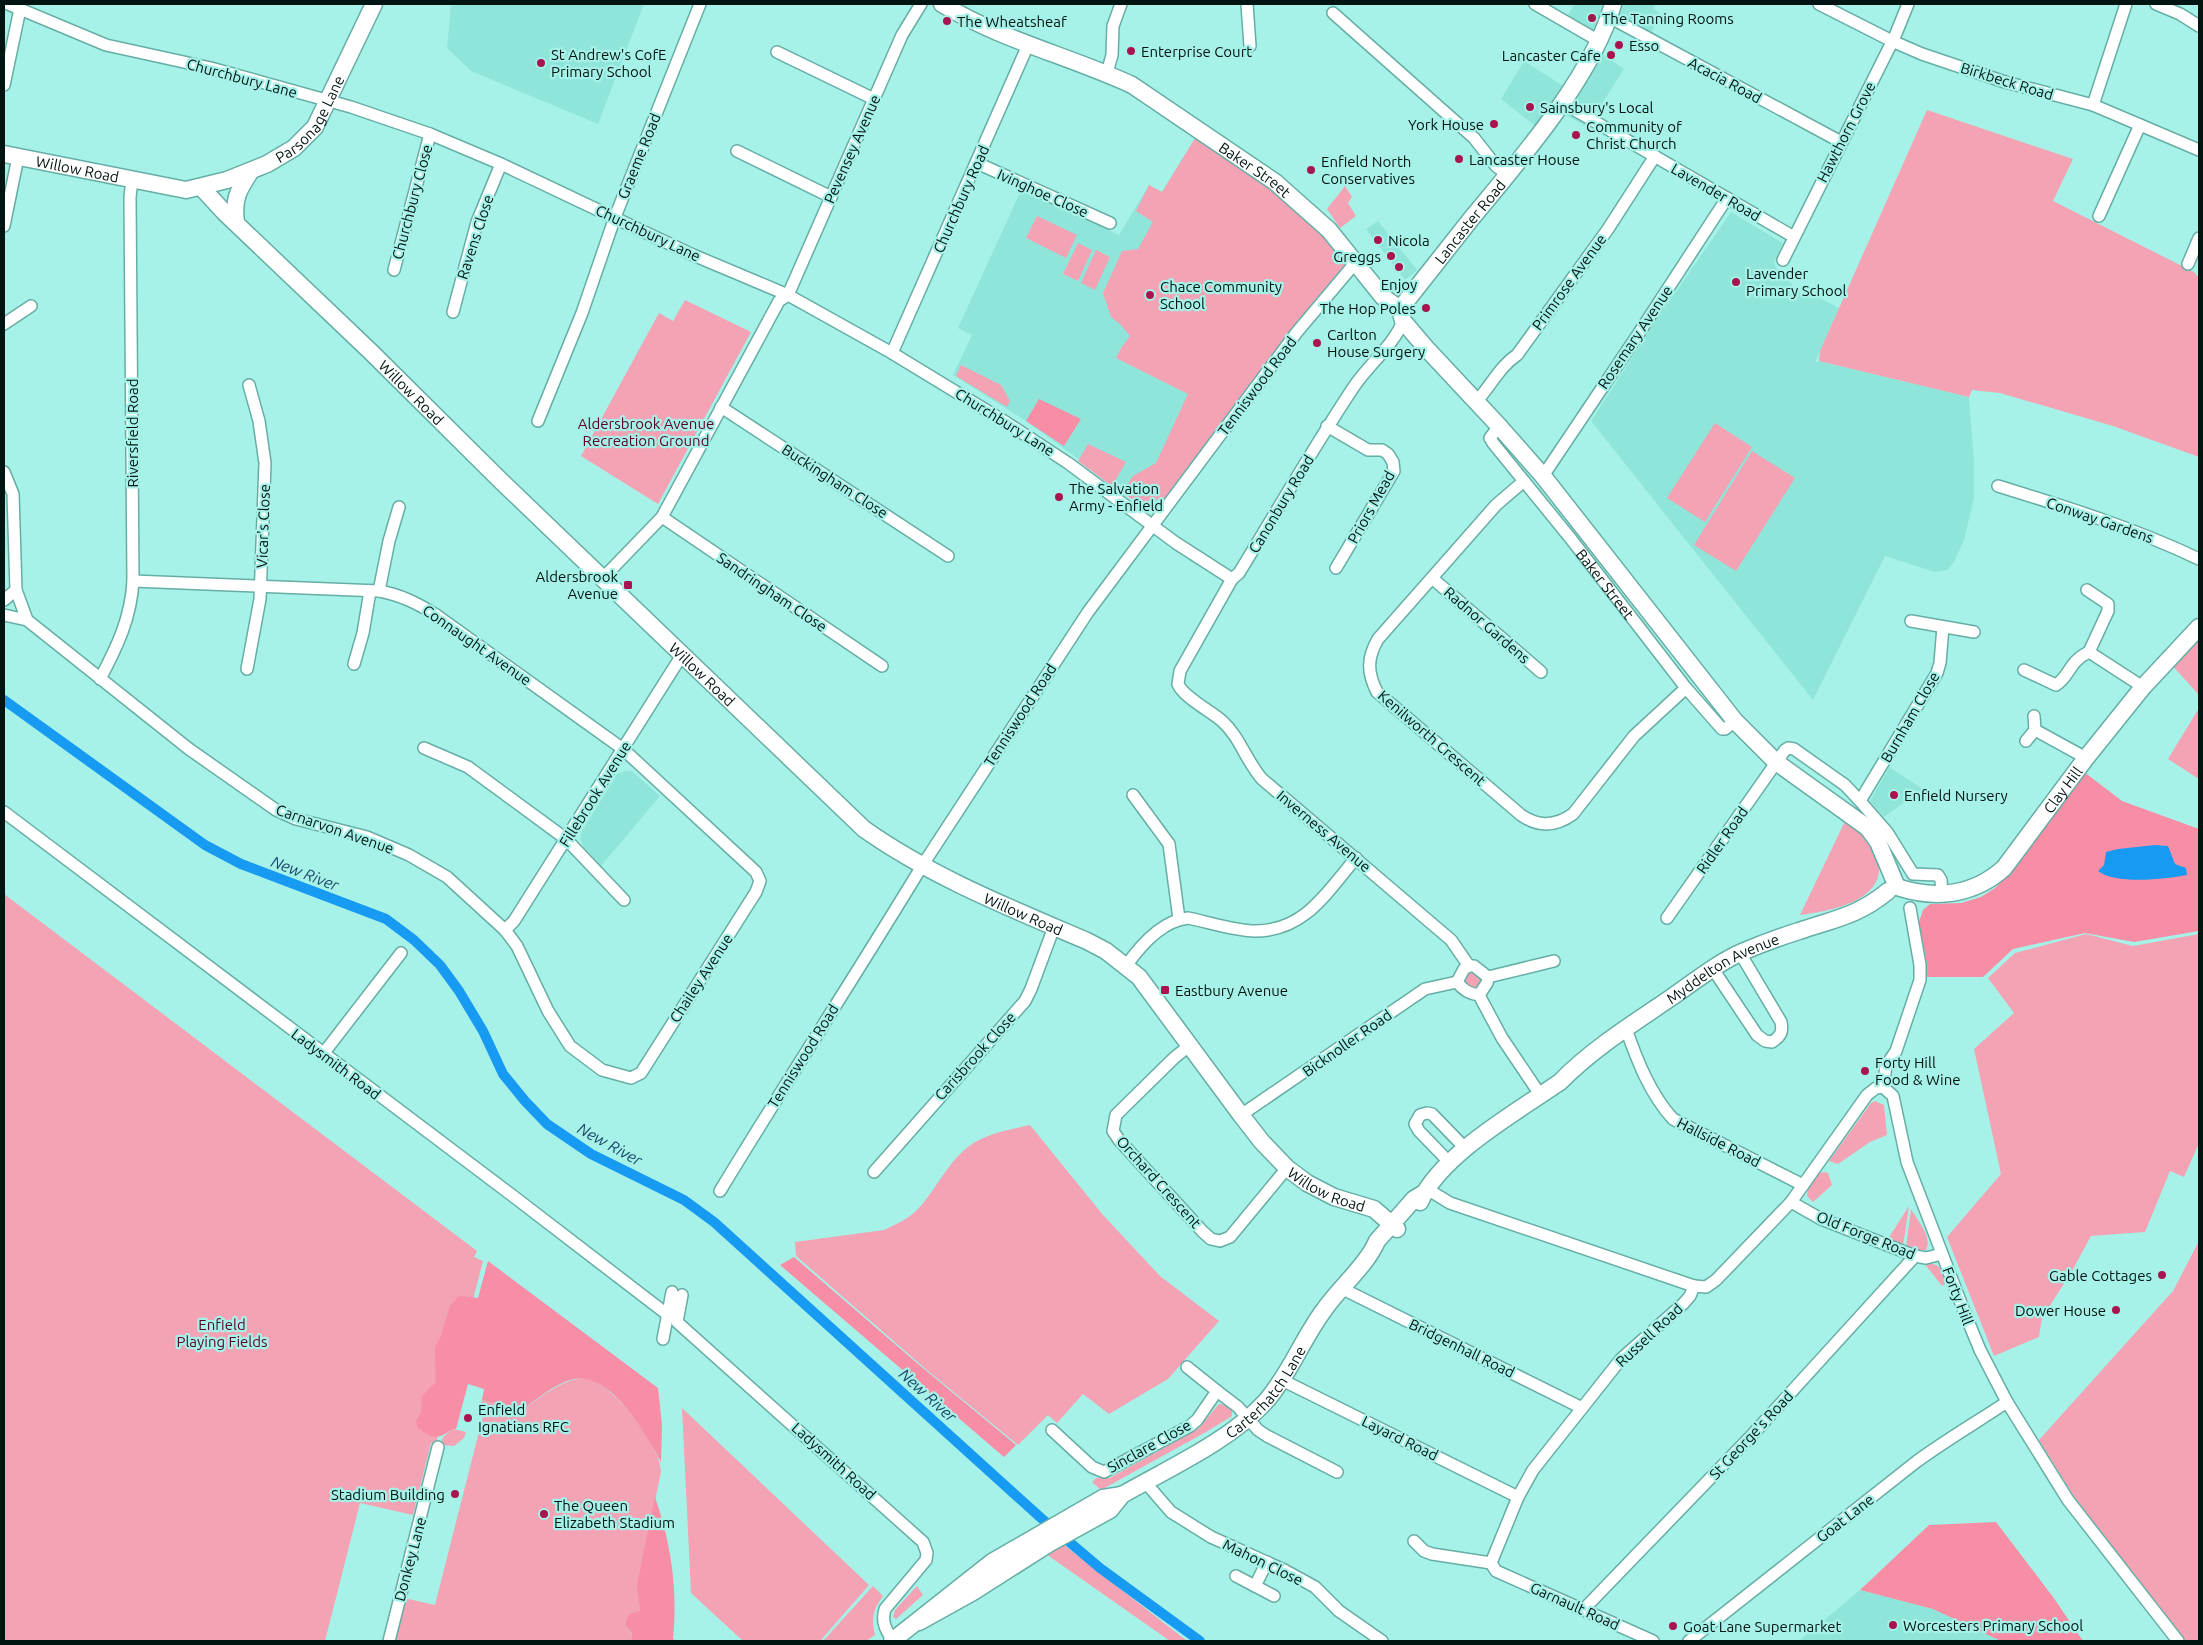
<svg xmlns="http://www.w3.org/2000/svg" width="2203" height="1645" font-family="Ubuntu,sans-serif">
  <rect width="100%" height="100%" fill="#a7f2e8"/>
  <!-- built -->
  <path fill="#90e5da" d="M451,4h193l-46,120 -127,-53 -24,-23z
    M1574,4h81l-2,5 6,3 -8,23 -45,-26 -9,24 -29,-18z
    M1597,50l27,19 -37,58 -28,-16z
    M1524,61l41,26 -26,42 -38,-30z
    M1197,135l155,127 -198,252 -128,-93 -73,-46 19,-40 -14,-7 64,-140 97,47 30,-50 13,7z
    M1731,212l52,31 -9,20 4,8 23,22 10,6 3,-4 25,13 -24,55 4,-2 150,36 5,64v37l-10,42 -10,22 -7,8 -12,2 -50,-16 -72,144 -222,-279 66,-102z
    M1378,221l39,49 -12,10 -39,-51z
    M1889,767l34,22 -39,28 -14,-16z
    M625,771h7l28,25 -59,70 -18,-20 -3,-8 2,-7 35,-57z
    M1860,1590l73,19 68,32h-202z"/>
  <!-- green -->
  <path fill="#f3a3b4" d="M1927,110l146,49 -20,42 141,71 5,6v179l-86,-31 -113,-33 -28,-3 -3,7 -150,-36 1,-10z
    M1197,135c53,39 107,76 150,127l-55,66 -127,170 -27,5 -16,-10 11,-17 23,-13 32,-69 -72,-36 5,-10 9,-12 -9,-11 -10,-8 -8,-24 19,-42 16,-2 15,-27 -17,-11 13,-26 13,7z
    M1345,186l7,11 -4,6 8,13 -16,12 -13,-19z
    M1037,216l40,19 -11,23 -40,-20z
    M1078,243l14,7 -14,31 -15,-7z
    M1096,250l14,7 -15,33 -14,-7z
    M685,300l66,32 -93,172 -77,-48 78,-143 14,8z
    M961,365l40,20 9,16 -3,6 -51,-31z
    M1715,423l37,24 -47,75 -38,-24z
    M1088,444l38,18 -14,24 -34,-25z
    M1752,451l43,27 -59,93 -42,-26z
    M2199,632v63l-29,-32z
    M2199,708v71l-31,-20z
    M1847,817c18,13 19,16 28,35 20,47 -42,59 -75,63z
    M4,894l473,357 -3,6 9,4 -47,182h-5l-18,72 -53,-12 -35,138h-321z
    M2086,934l47,12 66,-12v209l-15,34 -14,-6 -25,61 -54,4 -19,35 -30,47 -3,19 -45,19 -47,-119 54,-63 -27,-125 40,-36 -26,-35 27,-25z
    M1471,969l13,10 -7,11 -14,-5v-8z
    M1875,1101l9,4 3,30 -17,7 -32,22 -9,-3 42,-58z
    M1030,1125l73,90 57,61 59,45 -51,58 -59,35 -26,-20 -26,29 -9,-8 -30,30 -90,-74 -132,-115 -1,-14 89,-12c11,-5 24,-11 33,-20 19,-20 30,-47 51,-63 18,-14 41,-17 62,-22z
    M1824,1172l4,1 4,12 -19,17 -6,-6 1,-6 11,-17z
    M1909,1206l-6,40 -15,-7z
    M1911,1209c6,11 22,28 15,41l-8,1 -12,-4z
    M2199,1241v400h-18l-108,-146 -34,-55 134,-149z
    M1924,1263c17,1 16,4 23,19l-5,4z
    M584,1378c28,3 77,68 77,94l-23,112 2,27 -15,14 7,10v6h-237l11,-41 -2,-2 31,7 50,-197 -5,-2 2,-6 40,10c19,-13 38,-30 62,-32z
    M1219,1404l7,1 6,5v6l-26,16 -105,58 -9,-8 4,-4h14l5,-3 83,-46z
    M682,1408l187,177 -49,56h-77l-52,-48z
    M453,1429l13,3 -2,6 -10,8 -13,-1 2,-8z
    M1064,1545l123,96h-17l-124,-87z
    M873,1586l10,10c-10,14 -12,22 -8,39l-9,6h-43z
    M917,1586l6,9 -27,24 -3,-2 2,-7z"/>
  <!-- forest -->
  <path fill="#f88da6" d="M1039,399l42,20 -17,27 -38,-25z
    M2084,772l38,29 77,28v102l-65,11 -49,-9 -72,16 -30,28h-59l3,-13 -8,-42 4,-12 7,-6 31,-1 20,-6 14,-9 15,-15z
    M794,1257l124,107 98,81 -12,12 -224,-192z
    M488,1261l170,127 4,37 -1,37c-14,-27 -50,-90 -87,-83 -19,4 -37,20 -52,31l-40,-10 2,-11 -16,-5 -12,45h-3c-16,11 -20,10 -35,-1l-2,-7 5,-8 1,-17 14,-14 -1,-35 6,-11 9,-30 9,-10 19,2z
    M655,1497c16,46 23,93 18,141l2,3h-43v-7l-7,-9 4,-11 11,-3 -3,-26z
    M1996,1522l57,75 30,44h-82l-68,-32 -73,-19 69,-65z"/>
  <!-- water -->
  <path fill="#179af1" d="M2155,845l13,1 7,18 11,4 1,7c-22,4 -71,10 -89,-4l6,-6 2,-13 12,-3z"/>
  <g fill="none" stroke-linecap="round" stroke-linejoin="round">
    <!-- canal -->
    <path stroke="#179af1" stroke-width="10" d="M4,700l201,145 36,19 145,55 28,21 26,25 19,26 24,40 20,43 22,27 22,23 44,30 93,46 30,22 327,296 59,50 100,73"/>
    <defs>
      <g id="street">
        <path d="M8,4l98,41 105,23 140,39 79,27 71,30 192,91 95,40 104,58 115,70 61,40 108,80 56,36"/>
        <path d="M1247,4l3,42"/>
        <path d="M1535,4l64,37"/>
        <path d="M1819,4l73,37 30,13 83,28 88,23 106,45"/>
        <path d="M2156,4l24,10 19,12"/>
        <path d="M1333,13l141,125 22,28 12,9"/>
        <path d="M1609,17l232,125"/>
        <path d="M777,52l97,47"/>
        <path d="M1107,73l5,-18 1,-29 8,-22"/>
        <path d="M4,85l16,-76"/>
        <path d="M1561,102l233,135"/>
        <path d="M2093,105l33,-101"/>
        <path d="M737,151l94,46"/>
        <path d="M977,163l133,60"/>
        <path d="M2099,216l41,-91"/>
        <path d="M4,226l14,-69"/>
        <path d="M1783,260l112,-224 13,-32"/>
        <path d="M2188,264l11,-26"/>
        <path d="M394,270l36,-136"/>
        <path d="M453,312l24,-90 24,-58"/>
        <path d="M1403,321c-9,24 -35,44 -50,67 -40,60 -76,123 -114,185l-7,6 -52,92 -2,13c5,13 33,27 44,37 18,16 24,40 40,58l189,161 18,26"/>
        <path d="M4,324l27,-18"/>
        <path d="M892,353l136,-308"/>
        <path d="M1476,402c14,-15 24,-36 41,-47l91,-126 47,-73"/>
        <path d="M721,407l227,149"/>
        <path d="M538,421l44,-108 33,-96 85,-213"/>
        <path d="M1327,426l41,24h14l6,4 5,8 1,9 -58,97"/>
        <path id="s1" d="M1499,426l-9,12 3,5 78,96 115,149 36,41h3l10,-8"/>
        <path d="M4,472l9,22 3,96 11,30 162,129 87,61 20,9 71,18 42,18 38,22 58,53 12,16 31,65 22,35 32,24 29,8 10,-5 115,-181 4,-11 -4,-9 -133,-123 -187,-134c-19,-12 -35,-20 -57,-24l-246,-10"/>
        <path d="M1543,476l96,-143 88,-135"/>
        <path d="M1524,481l-28,24 -118,134c-11,19 -11,33 -1,53l144,123c17,12 34,12 52,-1l61,-78 52,-48"/>
        <path d="M1998,486c68,21 136,42 201,73"/>
        <path d="M662,517l220,149"/>
        <path d="M603,578l59,-61 117,-216 9,-6 114,-260 19,-31"/>
        <path d="M1432,578l109,94"/>
        <path d="M2087,590l21,14v7l-19,41 54,35"/>
        <path d="M379,591l10,-50 10,-34"/>
        <path d="M4,600l12,-10"/>
        <path d="M4,615l23,5"/>
        <path d="M1911,621l63,11"/>
        <path d="M354,664l9,-31 7,-42"/>
        <path d="M247,669l13,-70 5,-136 -6,-42 -10,-36"/>
        <path d="M2024,670l32,15c15,-10 12,-23 33,-33"/>
        <path d="M100,679c17,-32 31,-61 33,-98l-3,-384 2,-17"/>
        <path d="M2034,716l1,14"/>
        <path d="M2026,741l9,-11 51,28"/>
        <path d="M424,748l44,19 98,72 58,61"/>
        <path d="M1133,795l36,49 10,75"/>
        <path d="M1860,801l77,-128 3,-10 3,-36"/>
        <path d="M4,812l509,384 155,119"/>
        <path d="M1667,918l118,-168 3,-2 6,1 51,36 15,16 27,31 26,42 25,1 3,5 1,13"/>
        <path d="M505,930l9,-9 168,-266"/>
        <path d="M1126,966c14,-20 35,-45 62,-48 20,4 48,13 67,13 50,0 72,-39 101,-73"/>
        <path d="M1469,966h5l14,11 -1,6 -8,12c-10,-1 -16,-5 -22,-13l7,-13z"/>
        <path d="M1713,969l44,66 8,6 7,1c9,-6 11,-10 9,-20l-41,-69"/>
        <path d="M1488,977l66,-16"/>
        <path d="M1479,995l23,43 35,52"/>
        <path d="M1626,1029c11,31 24,65 47,90l130,66"/>
        <path d="M1190,1045l-16,13 -58,57 -3,16 6,9 84,92 8,7 9,2 10,-4 57,-69"/>
        <path d="M323,1054l78,-101"/>
        <path d="M1883,1087l10,9 14,66 57,149 16,39 27,52 61,98 110,141"/>
        <path d="M1883,1087l3,-21 10,-15 24,-71v-15l-10,-57"/>
        <path d="M1241,1115l184,-126 32,-7"/>
        <path d="M1450,1163l-31,-32 -4,-7 5,-9 7,-2 5,1 33,34"/>
        <path d="M874,1172l151,-171 6,-12 23,-62"/>
        <path d="M1427,1189l23,14 244,83"/>
        <path d="M720,1191c66,-109 136,-216 202,-325l166,-254 209,-280 59,-70"/>
        <path d="M1791,1202l30,17 94,37 11,2 16,-4"/>
        <path d="M1341,1288l241,120"/>
        <path d="M682,1295l-5,27 246,220 4,11 -1,7 -41,49c-4,13 1,21 8,32"/>
        <path d="M663,1339l9,-47"/>
        <path d="M1187,1367l30,24"/>
        <path d="M1282,1380l236,117"/>
        <path d="M1052,1430l40,37 12,5 86,-46 7,-6 20,-29 21,16 20,23 9,6 70,36"/>
        <path d="M1145,1482l26,30 40,25 73,33 31,17 24,24 43,30"/>
        <path d="M1414,1541l10,10 8,3 59,9"/>
        <path d="M1267,1562l-12,24 19,10"/>
        <path d="M1236,1576l19,10"/>
        <path d="M1583,1610l170,-176 162,-178"/>
        <path d="M389,1641l49,-194"/>
        <path d="M1653,1641l-157,-70 -5,-8 27,-66 15,-27 88,-111 62,-55 7,-8 4,-10 12,1 10,-7 75,-78 76,-107 9,-7 7,-1"/>
        <path d="M1689,1641l227,-179c30,-22 61,-40 91,-60"/>
      </g>
      <g id="secondary">
        <path id="s2" d="M942,4c59,36 127,52 190,81l143,97 54,48 54,67 17,12 3,12 23,27 73,78 44,50 192,245 41,41 92,66 10,14 19,45"/>
        <path id="s3" d="M4,154l182,36 41,-10 40,-16 27,-16 21,-21 59,-123"/>
        <path id="s4" d="M201,187l24,26 146,139 129,128 364,349c68,48 146,79 223,112l19,10 33,26 102,138 21,27 25,26 20,15 27,14 40,12 23,20"/>
        <path d="M236,223c-3,-24 2,-33 15,-52"/>
        <path id="s5" d="M1400,309c24,-30 47,-60 71,-90 48,-58 122,-143 142,-215"/>
        <path id="s6" d="M1897,887c39,13 77,8 107,-19l82,-110 57,-71 56,-60"/>
        <path id="s7" d="M1420,1202c20,-47 98,-91 140,-120 32,-33 74,-59 112,-85 22,-15 45,-34 70,-45 19,-8 38,-15 57,-21 35,-12 59,-15 89,-40"/>
        <path id="s8" d="M919,1622l54,-30 77,-49 60,-33 12,-15c49,-28 108,-54 145,-95 23,-27 36,-62 57,-90 15,-22 43,-45 53,-69l37,-42 10,-6"/>
        <path d="M892,1641l100,-79 111,-64 19,-3"/>
      </g>
    </defs>
    <!-- street casing -->
    <use href="#street" stroke="#65aea5" stroke-width="14"/>
    <!-- secondary casing -->
    <use href="#secondary" stroke="#65aea5" stroke-width="19"/>
    <!-- street -->
    <use href="#street" stroke="#fff" stroke-width="11"/>
    <!-- secondary -->
    <use href="#secondary" stroke="#fff" stroke-width="16"/>
  </g>
  <!-- markers -->
  <g fill="#a8144d" stroke="#a7f2e8" stroke-width="2">
    <circle cx="1592" cy="18" r="5"/>
    <circle cx="947" cy="21" r="5"/>
    <circle cx="1619" cy="45" r="5"/>
    <circle cx="1131" cy="51" r="5"/>
    <circle cx="1611" cy="55" r="5"/>
    <circle cx="541" cy="63" r="5"/>
    <circle cx="1530" cy="107" r="5"/>
    <circle cx="1494" cy="124" r="5"/>
    <circle cx="1576" cy="135" r="5"/>
    <circle cx="1459" cy="159" r="5"/>
    <circle cx="1311" cy="170" r="5"/>
    <circle cx="1378" cy="240" r="5"/>
    <circle cx="1391" cy="256" r="5"/>
    <circle cx="1399" cy="267" r="5"/>
    <circle cx="1736" cy="282" r="5"/>
    <circle cx="1150" cy="295" r="5"/>
    <circle cx="1426" cy="308" r="5"/>
    <circle cx="1317" cy="343" r="5"/>
    <circle cx="1059" cy="497" r="5"/>
    <rect x="623" y="580" width="10" height="10" rx="2.5"/>
    <circle cx="1894" cy="795" r="5"/>
    <rect x="1160" y="985" width="10" height="10" rx="2.5"/>
    <circle cx="1865" cy="1071" r="5"/>
    <circle cx="2162" cy="1275" r="5"/>
    <circle cx="2116" cy="1310" r="5"/>
    <circle cx="468" cy="1418" r="5"/>
    <circle cx="455" cy="1494" r="5"/>
    <circle cx="544" cy="1514" r="5"/>
    <circle cx="1893" cy="1625" r="5"/>
    <circle cx="1673" cy="1626" r="5"/>
  </g>
  <g text-anchor="middle" dominant-baseline="central" stroke-width="4.5" stroke-linejoin="round" paint-order="stroke">
    <!-- poi labels -->
    <g font-size="15" fill="#001412" stroke="#a7f2e8" text-anchor="start">
      <text x="1602" y="18">The Tanning Rooms</text>
      <text x="957" y="21">The Wheatsheaf</text>
      <text x="1629" y="45">Esso</text>
      <text x="1141" y="51">Enterprise Court</text>
      <text x="551" y="54">St Andrew's CofE<tspan x="551" dy="17">Primary School</tspan></text>
      <text x="1601" y="55" text-anchor="end">Lancaster Cafe</text>
      <text x="1540" y="107">Sainsbury's Local</text>
      <text x="1484" y="124" text-anchor="end">York House</text>
      <text x="1586" y="126">Community of<tspan x="1586" dy="17">Christ Church</tspan></text>
      <text x="1469" y="159">Lancaster House</text>
      <text x="1321" y="161">Enfield North<tspan x="1321" dy="17">Conservatives</tspan></text>
      <text x="1388" y="240">Nicola</text>
      <text x="1381" y="256" text-anchor="end">Greggs</text>
      <text x="1746" y="273">Lavender<tspan x="1746" dy="17">Primary School</tspan></text>
      <text x="1399" y="284" text-anchor="middle">Enjoy</text>
      <text x="1160" y="286">Chace Community<tspan x="1160" dy="17">School</tspan></text>
      <text x="1416" y="308" text-anchor="end">The Hop Poles</text>
      <text x="1327" y="334">Carlton<tspan x="1327" dy="17">House Surgery</tspan></text>
      <text x="1069" y="488">The Salvation<tspan x="1069" dy="17">Army - Enfield</tspan></text>
      <text x="618" y="576" text-anchor="end">Aldersbrook<tspan x="618" dy="17">Avenue</tspan></text>
      <text x="1904" y="795">Enfield Nursery</text>
      <text x="1175" y="990">Eastbury Avenue</text>
      <text x="1875" y="1062">Forty Hill<tspan x="1875" dy="17">Food &amp; Wine</tspan></text>
      <text x="2152" y="1275" text-anchor="end">Gable Cottages</text>
      <text x="2106" y="1310" text-anchor="end">Dower House</text>
      <text x="478" y="1409">Enfield<tspan x="478" dy="17">Ignatians RFC</tspan></text>
      <text x="445" y="1494" text-anchor="end">Stadium Building</text>
      <text x="554" y="1505">The Queen<tspan x="554" dy="17">Elizabeth Stadium</tspan></text>
      <text x="1903" y="1625">Worcesters Primary School</text>
      <text x="1683" y="1626">Goat Lane Supermarket</text>
    </g>
    <!-- street labels -->
    <g font-size="15" fill="#001412" stroke="#a7f2e8">
      <text transform="translate(242 78) rotate(15)">Churchbury Lane</text>
      <text transform="translate(1725 80) rotate(28)">Acacia Road</text>
      <text transform="translate(2007 81) rotate(17)">Birkbeck Road</text>
      <text stroke="none"><textPath href="#s3" startOffset="335">Parsonage Lane</textPath></text>
      <text transform="translate(1846 132) rotate(-63)">Hawthorn Grove</text>
      <text transform="translate(852 149) rotate(-66)">Pevensey Avenue</text>
      <text transform="translate(639 156) rotate(-68)">Graeme Road</text>
      <text stroke="none"><textPath href="#s3" startOffset="75">Willow Road</textPath></text>
      <text stroke="none"><textPath href="#s2" startOffset="356">Baker Street</textPath></text>
      <text transform="translate(1716 192) rotate(30)">Lavender Road</text>
      <text transform="translate(1043 193) rotate(24)">Ivinghoe Close</text>
      <text transform="translate(961 199) rotate(-66)">Churchbury Road</text>
      <text transform="translate(412 202) rotate(-75)">Churchbury Close</text>
      <text stroke="none"><textPath href="#s5" startOffset="112">Lancaster Road</textPath></text>
      <text transform="translate(648 233) rotate(25)">Churchbury Lane</text>
      <text transform="translate(475 237) rotate(-72)">Ravens Close</text>
      <text transform="translate(1569 282) rotate(-54)">Primrose Avenue</text>
      <text transform="translate(1635 337) rotate(-56)">Rosemary Avenue</text>
      <text transform="translate(1257 386) rotate(-53)">Tenniswood Road</text>
      <text stroke="none"><textPath href="#s4" startOffset="294">Willow Road</textPath></text>
      <text transform="translate(1005 422) rotate(32)">Churchbury Lane</text>
      <text transform="translate(132 433) rotate(-90)">Riversfield Road</text>
      <text transform="translate(835 481) rotate(33)">Buckingham Close</text>
      <text transform="translate(1281 504) rotate(-59)">Canonbury Road</text>
      <text transform="translate(1371 507) rotate(-61)">Priors Mead</text>
      <text transform="translate(2100 520) rotate(19)">Conway Gardens</text>
      <text transform="translate(263 526) rotate(-88)">Vicar's Close</text>
      <text stroke="none"><textPath href="#s1" startOffset="201">Baker Street</textPath></text>
      <text transform="translate(772 592) rotate(34)">Sandringham Close</text>
      <text transform="translate(1487 625) rotate(41)">Radnor Gardens</text>
      <text transform="translate(477 645) rotate(35)">Connaught Avenue</text>
      <text stroke="none"><textPath href="#s4" startOffset="699">Willow Road</textPath></text>
      <text transform="translate(1020 715) rotate(-57)">Tenniswood Road</text>
      <text transform="translate(1910 717) rotate(-60)">Burnham Close</text>
      <text transform="translate(1432 738) rotate(41)">Kenilworth Crescent</text>
      <text stroke="none"><textPath href="#s6" startOffset="212">Clay Hill</textPath></text>
      <text transform="translate(595 794) rotate(-58)">Fillebrook Avenue</text>
      <text transform="translate(335 829) rotate(19)">Carnarvon Avenue</text>
      <text transform="translate(1324 831) rotate(40)">Inverness Avenue</text>
      <text transform="translate(1722 840) rotate(-55)">Ridler Road</text>
      <text stroke="none"><textPath href="#s4" startOffset="1104">Willow Road</textPath></text>
      <text stroke="none"><textPath href="#s7" startOffset="386">Myddelton Avenue</textPath></text>
      <text transform="translate(701 978) rotate(-57)">Chailey Avenue</text>
      <text transform="translate(1347 1043) rotate(-35)">Bicknoller Road</text>
      <text transform="translate(803 1056) rotate(-58)">Tenniswood Road</text>
      <text transform="translate(975 1056) rotate(-48)">Carisbrook Close</text>
      <text transform="translate(336 1064) rotate(37)">Ladysmith Road</text>
      <text transform="translate(1719 1142) rotate(27)">Hallside Road</text>
      <text transform="translate(1159 1182) rotate(48)">Orchard Crescent</text>
      <text stroke="none"><textPath href="#s4" startOffset="1524">Willow Road</textPath></text>
      <text transform="translate(1866 1235) rotate(22)">Old Forge Road</text>
      <text transform="translate(1958 1296) rotate(69)">Forty Hill</text>
      <text transform="translate(1649 1335) rotate(-43)">Russell Road</text>
      <text transform="translate(1462 1348) rotate(26)">Bridgenhall Road</text>
      <text stroke="none"><textPath href="#s8" startOffset="420">Carterhatch Lane</textPath></text>
      <text transform="translate(1751 1435) rotate(-47)">St George's Road</text>
      <text transform="translate(1400 1438) rotate(26)">Layard Road</text>
      <text transform="translate(1149 1446) rotate(-29)">Sinclare Close</text>
      <text transform="translate(834 1461) rotate(42)">Ladysmith Road</text>
      <text transform="translate(1845 1518) rotate(-38)">Goat Lane</text>
      <text transform="translate(410 1559) rotate(-75)">Donkey Lane</text>
      <text transform="translate(1263 1562) rotate(26)">Mahon Close</text>
      <text transform="translate(1575 1606) rotate(24)">Garnault Road</text>
    </g>
    <!-- park labels -->
    <g font-size="15" fill="#580224" stroke="#a7f2e8">
      <text x="646" y="423">Aldersbrook Avenue<tspan x="646" dy="17">Recreation Ground</tspan></text>
      <text x="222" y="1324">Enfield<tspan x="222" dy="17">Playing Fields</tspan></text>
    </g>
    <!-- water labels -->
    <g font-size="16" font-style="italic" fill="#1b476b" stroke="#a7f2e8">
      <text transform="translate(305 873) rotate(21)">New River</text>
      <text transform="translate(610 1144) rotate(29)">New River</text>
      <text transform="translate(928 1395) rotate(42)">New River</text>
    </g>
  </g>
  <!-- border -->
  <rect width="2203" height="1645" fill="none" stroke="#001412" stroke-width="10"/>
</svg>
